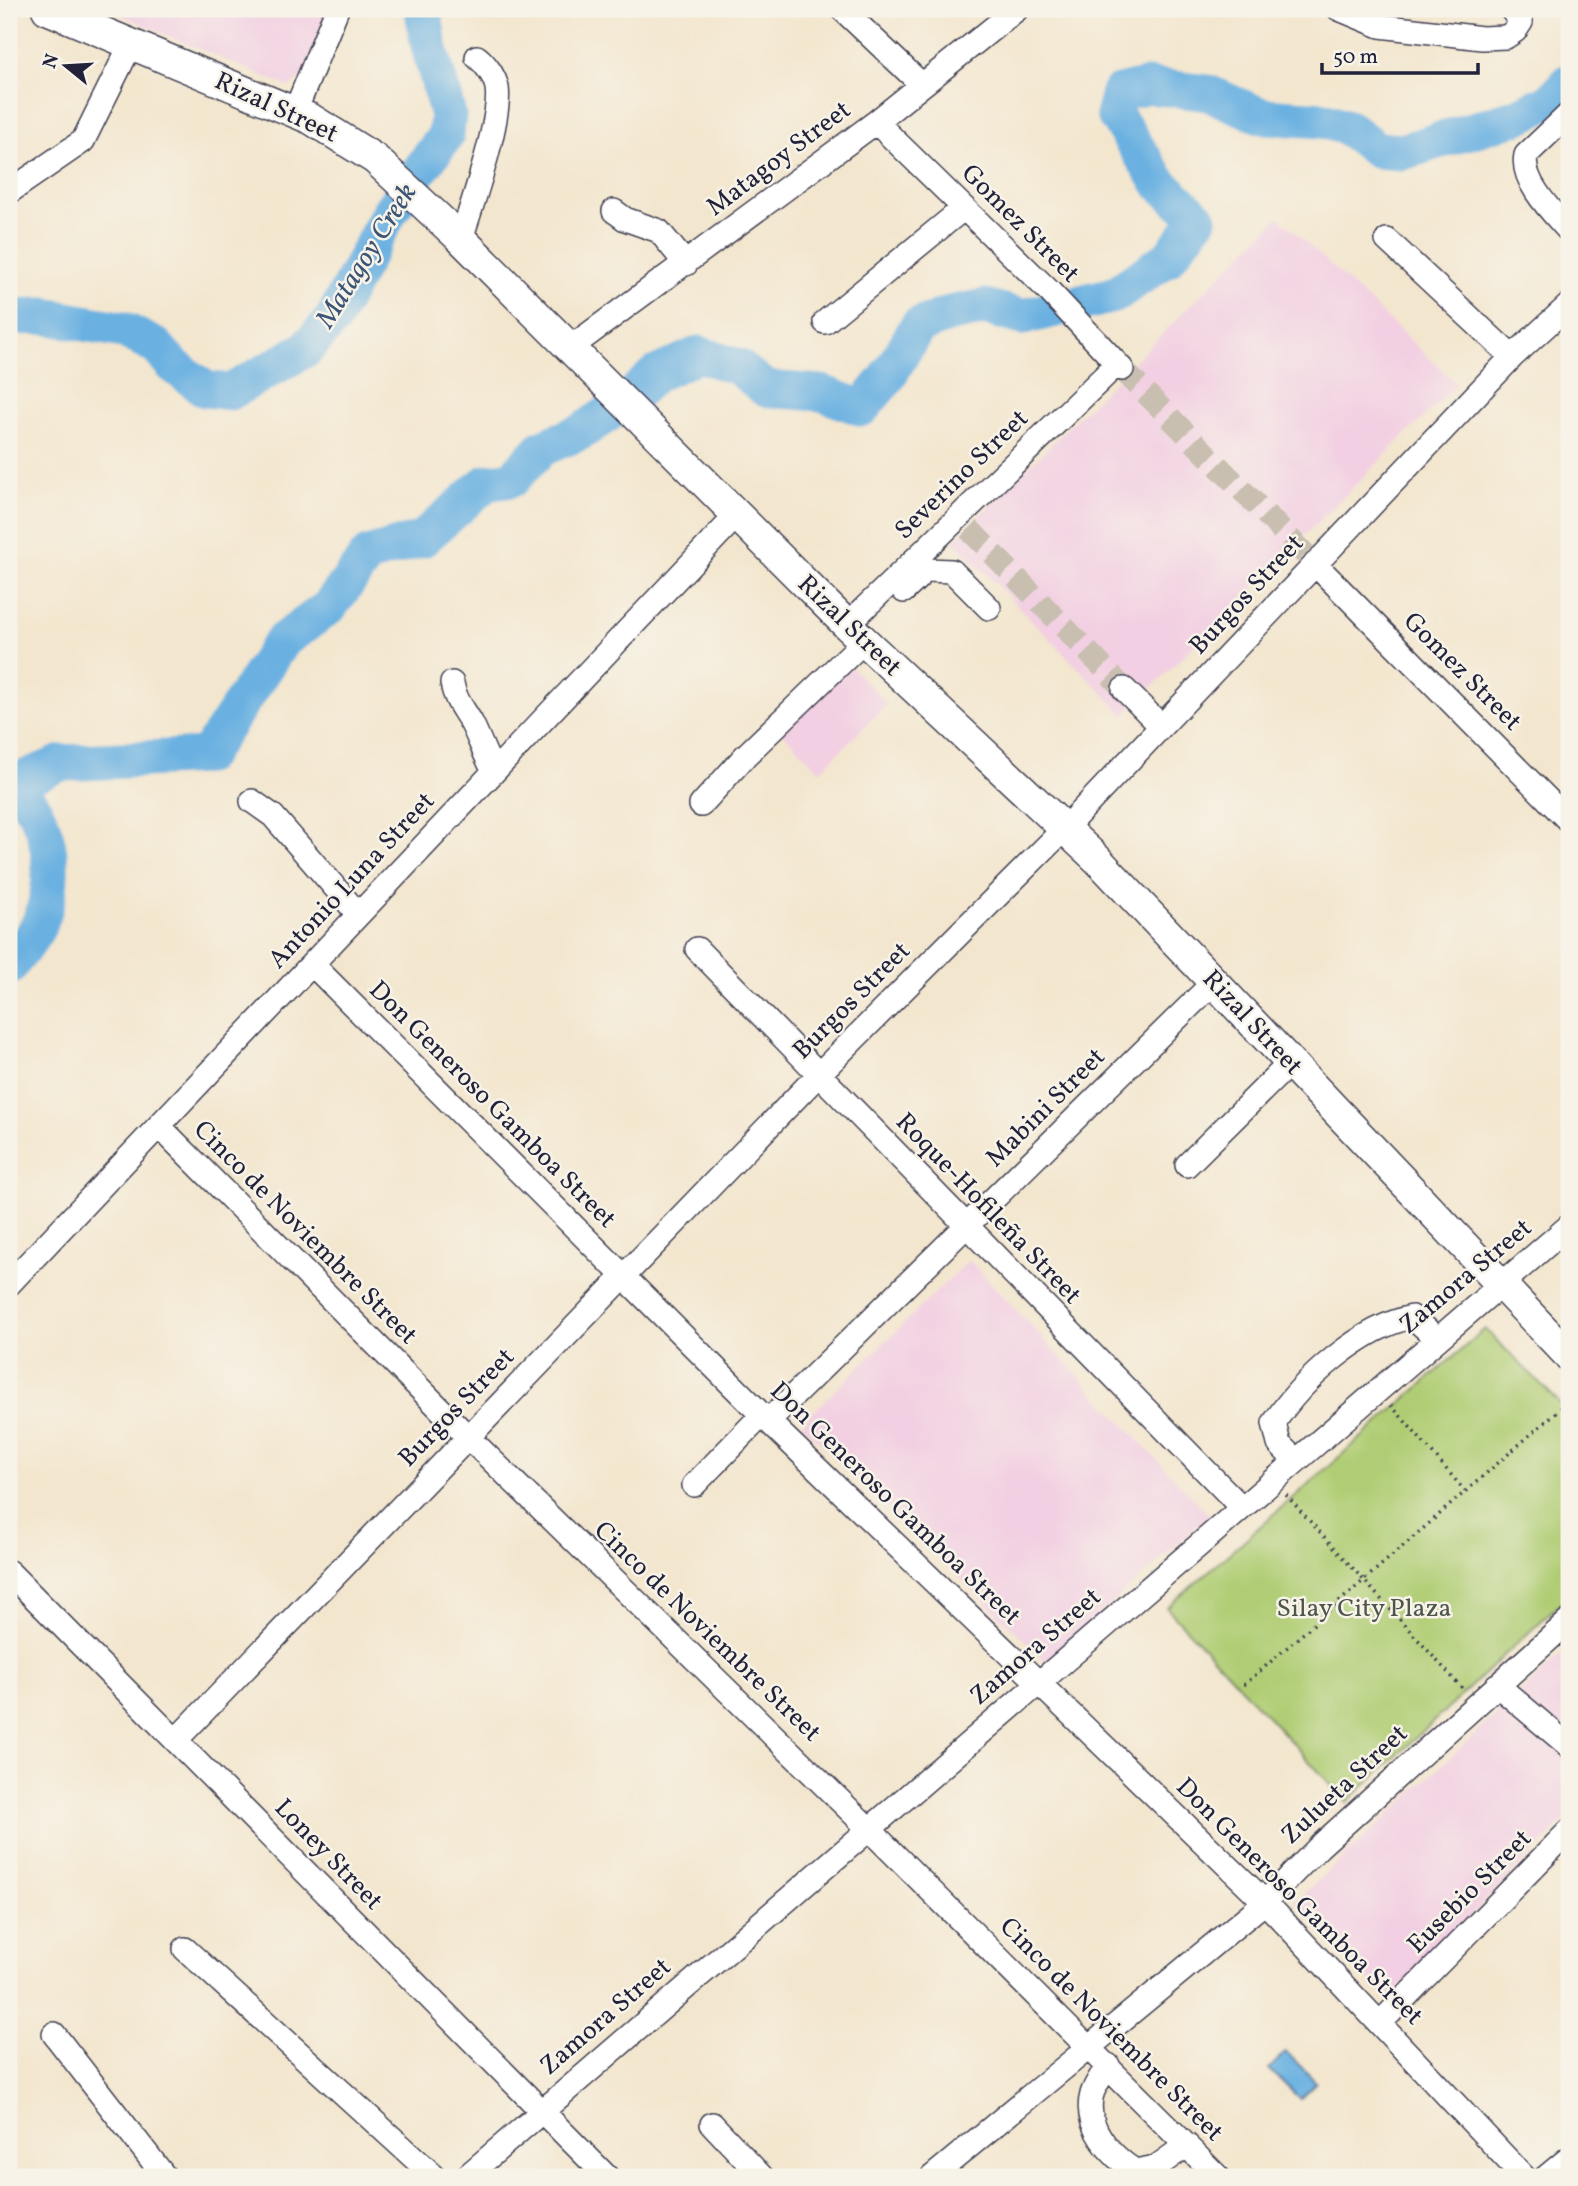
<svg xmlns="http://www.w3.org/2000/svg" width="1578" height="2186" font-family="Vollkorn,serif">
  <rect width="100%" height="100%" fill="#f7f3e8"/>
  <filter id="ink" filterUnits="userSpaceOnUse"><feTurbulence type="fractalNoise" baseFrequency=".0143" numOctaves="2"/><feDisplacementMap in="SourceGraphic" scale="14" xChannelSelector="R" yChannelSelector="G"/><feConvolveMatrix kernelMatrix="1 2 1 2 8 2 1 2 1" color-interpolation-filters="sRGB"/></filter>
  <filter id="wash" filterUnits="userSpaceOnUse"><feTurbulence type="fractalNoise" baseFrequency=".00686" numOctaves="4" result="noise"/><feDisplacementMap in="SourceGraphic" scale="28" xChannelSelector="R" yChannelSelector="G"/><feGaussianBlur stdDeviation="1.57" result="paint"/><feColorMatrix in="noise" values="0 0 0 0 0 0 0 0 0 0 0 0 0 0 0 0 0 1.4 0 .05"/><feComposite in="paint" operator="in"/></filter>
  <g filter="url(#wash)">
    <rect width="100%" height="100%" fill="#f3e6ce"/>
    <!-- built -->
    <path fill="#f2cfe2" d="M106,9h224l-26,67 -15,11z
      M1279,217l178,167 -333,331 -170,-174z
      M845,661l42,43 -67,67 -42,-43z
      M969,1260l240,255 -162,147 -246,-238z
      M1569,1647v169l-180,183 -94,-97z"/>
    <!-- green -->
    <path fill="#b0cd74" stroke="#697858" stroke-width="2" d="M1485,1329l84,83v183l-222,207 -180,-194z"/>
    <!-- water -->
    <path fill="#6bb1e1" stroke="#466a8e" stroke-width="2" d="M1286,2052l30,30 -16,17 -31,-30z"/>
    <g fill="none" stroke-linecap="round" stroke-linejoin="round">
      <!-- river -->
      <path stroke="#6bb1e1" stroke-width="37" d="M9,317l35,-1 80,14 32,16 17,19 32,24 25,3 76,-43 27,-30 57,-108 56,-76 2,-20 -20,-73 -5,-33
        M9,783c43,32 50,91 31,139 -7,16 -21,31 -31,45
        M11,784l50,-21 145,-7 76,-115 47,-34 39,-52 54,-16 64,-56 26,-4 30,-31 39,-16 43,-29 30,-28 45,-21 39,13 28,22 56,4 40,15 25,-30 31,-52 32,-12 36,-7 36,10 92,-22 54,-37 31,-39 -39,-36 -46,-70 5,-20 30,-7 59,7 54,23 61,4 25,8 29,22 25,2 116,-36 34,-16 17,-18"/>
    </g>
  </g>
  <g filter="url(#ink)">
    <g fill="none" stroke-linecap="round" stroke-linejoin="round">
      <!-- minor-tunnel -->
      <path stroke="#c9bfb1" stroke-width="23" stroke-dasharray="23 11" stroke-linecap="butt" d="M1122,369l193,195
        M969,529l155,160"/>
      <defs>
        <path id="minor" d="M842,9l79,75
          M1339,9l41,17 102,12 24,-1 9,-6 6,-9 -10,-13
          M294,114l43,-105
          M1569,114l-43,41c-6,26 28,59 43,76
          M876,122l174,170 72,77
          M9,192l74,-51 48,-97
          M614,211l11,8 34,12 27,33
          M461,239c10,-31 41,-121 36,-151 -2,-11 -11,-24 -20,-31
          M1387,240l125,117
          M825,322l139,-114
          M570,348l306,-226 141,-113
          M1315,564l254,257
          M904,591l22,-21 26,1 37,37
          M847,625l270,-261
          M452,683c3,18 12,26 20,41 8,16 13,32 22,47
          M1124,689l37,37
          M252,801l21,15 85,98
          M701,805l45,-50 118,-114
          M697,949l544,558
          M312,964l456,457 497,481 259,275
          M159,1126l309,311 400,391 350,349
          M1187,1165l103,-102
          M9,1284l727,-768
          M768,1421l446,-439
          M1296,1461l-17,-17 -5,-21c27,-42 87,-96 138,-106l25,21
          M694,1485l68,-70
          M9,1572l598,605
          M1497,1685l72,61
          M176,1740l642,-665 247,-247 447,-471 57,-52
          M185,1949l250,228
          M1381,2022l188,-191
          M54,2034l111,143
          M1108,2065c-5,9 -13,19 -16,29 -9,32 19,62 43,77l21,-4 31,-22
          M712,2124l50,53
          M466,2177l1103,-951
          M932,2177l333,-275 55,-56 249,-225
          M1546,2177l23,-19"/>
        <path id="major" d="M47,9l264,110 64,40 86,80 386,386 250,234 472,497"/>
      </defs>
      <!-- minor casing -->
      <use href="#minor" stroke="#413f51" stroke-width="26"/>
      <!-- major casing -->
      <use href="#major" stroke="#413f51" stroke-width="33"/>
      <!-- path -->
      <path stroke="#413f51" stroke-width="3.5" stroke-dasharray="2 5" stroke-linecap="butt" d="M1391,1405l74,86
        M1286,1495l177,194
        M1244,1685l325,-284"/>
      <!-- minor -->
      <use href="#minor" stroke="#fff" stroke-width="23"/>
      <!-- major -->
      <use href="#major" stroke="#fff" stroke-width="30"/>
    </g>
  </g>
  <g text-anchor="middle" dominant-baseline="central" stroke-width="5" stroke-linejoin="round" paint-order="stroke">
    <!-- street labels -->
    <g font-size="26" fill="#22223b" stroke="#f7f3e8">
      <text transform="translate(276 108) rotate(25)">Rizal Street</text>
      <text transform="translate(779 159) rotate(-37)">Matagoy Street</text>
      <text transform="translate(1020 224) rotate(45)">Gomez Street</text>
      <text transform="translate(962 475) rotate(-44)">Severino Street</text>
      <text transform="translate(1247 595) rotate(-47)">Burgos Street</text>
      <text transform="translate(849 626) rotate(44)">Rizal Street</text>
      <text transform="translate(1462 672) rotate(45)">Gomez Street</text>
      <text transform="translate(352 881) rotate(-47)">Antonio Luna Street</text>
      <text transform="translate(852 1001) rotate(-45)">Burgos Street</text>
      <text transform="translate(1252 1023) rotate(47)">Rizal Street</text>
      <text transform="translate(492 1105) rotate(45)">Don Generoso Gamboa Street</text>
      <text transform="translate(1046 1108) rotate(-45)">Mabini Street</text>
      <text transform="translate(988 1209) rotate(46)">Roque-Hofileña Street</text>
      <text transform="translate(305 1233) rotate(45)">Cinco de Noviembre Street</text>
      <text transform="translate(1466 1277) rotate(-40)">Zamora Street</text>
      <text transform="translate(457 1408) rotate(-46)">Burgos Street</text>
      <text transform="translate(895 1504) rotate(44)">Don Generoso Gamboa Street</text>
      <text transform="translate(707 1632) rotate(44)">Cinco de Noviembre Street</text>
      <text transform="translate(1036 1647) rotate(-41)">Zamora Street</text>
      <text transform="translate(1345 1785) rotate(-43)">Zulueta Street</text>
      <text transform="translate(328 1855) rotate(46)">Loney Street</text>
      <text transform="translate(1470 1892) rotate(-45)">Eusebio Street</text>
      <text transform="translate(1299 1902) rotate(45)">Don Generoso Gamboa Street</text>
      <text transform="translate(606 2017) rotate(-41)">Zamora Street</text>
      <text transform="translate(1111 2030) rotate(45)">Cinco de Noviembre Street</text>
    </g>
    <!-- park labels -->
    <g font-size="26" fill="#4d554c" stroke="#f7f3e8">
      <text x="1364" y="1609">Silay City Plaza</text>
    </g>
    <!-- water labels -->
    <g font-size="28" font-style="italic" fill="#3c5475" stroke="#f7f3e8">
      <text transform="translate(367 256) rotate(-58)">Matagoy Creek</text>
    </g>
  </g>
  <!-- margin -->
  <rect width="1578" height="2186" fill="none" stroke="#f7f3e8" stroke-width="35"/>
  <!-- north arrow -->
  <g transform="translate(66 66) rotate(288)" stroke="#f7f3e8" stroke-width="5" paint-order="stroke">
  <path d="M0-5L12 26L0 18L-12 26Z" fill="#22223b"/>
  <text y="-10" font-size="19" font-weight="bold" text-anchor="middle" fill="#22223b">N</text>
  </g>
  <!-- scale -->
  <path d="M1322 63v10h156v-10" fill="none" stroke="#22223b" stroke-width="3.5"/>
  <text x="1333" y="63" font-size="21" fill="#22223b" stroke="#f7f3e8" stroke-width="5" paint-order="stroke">50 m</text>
</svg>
